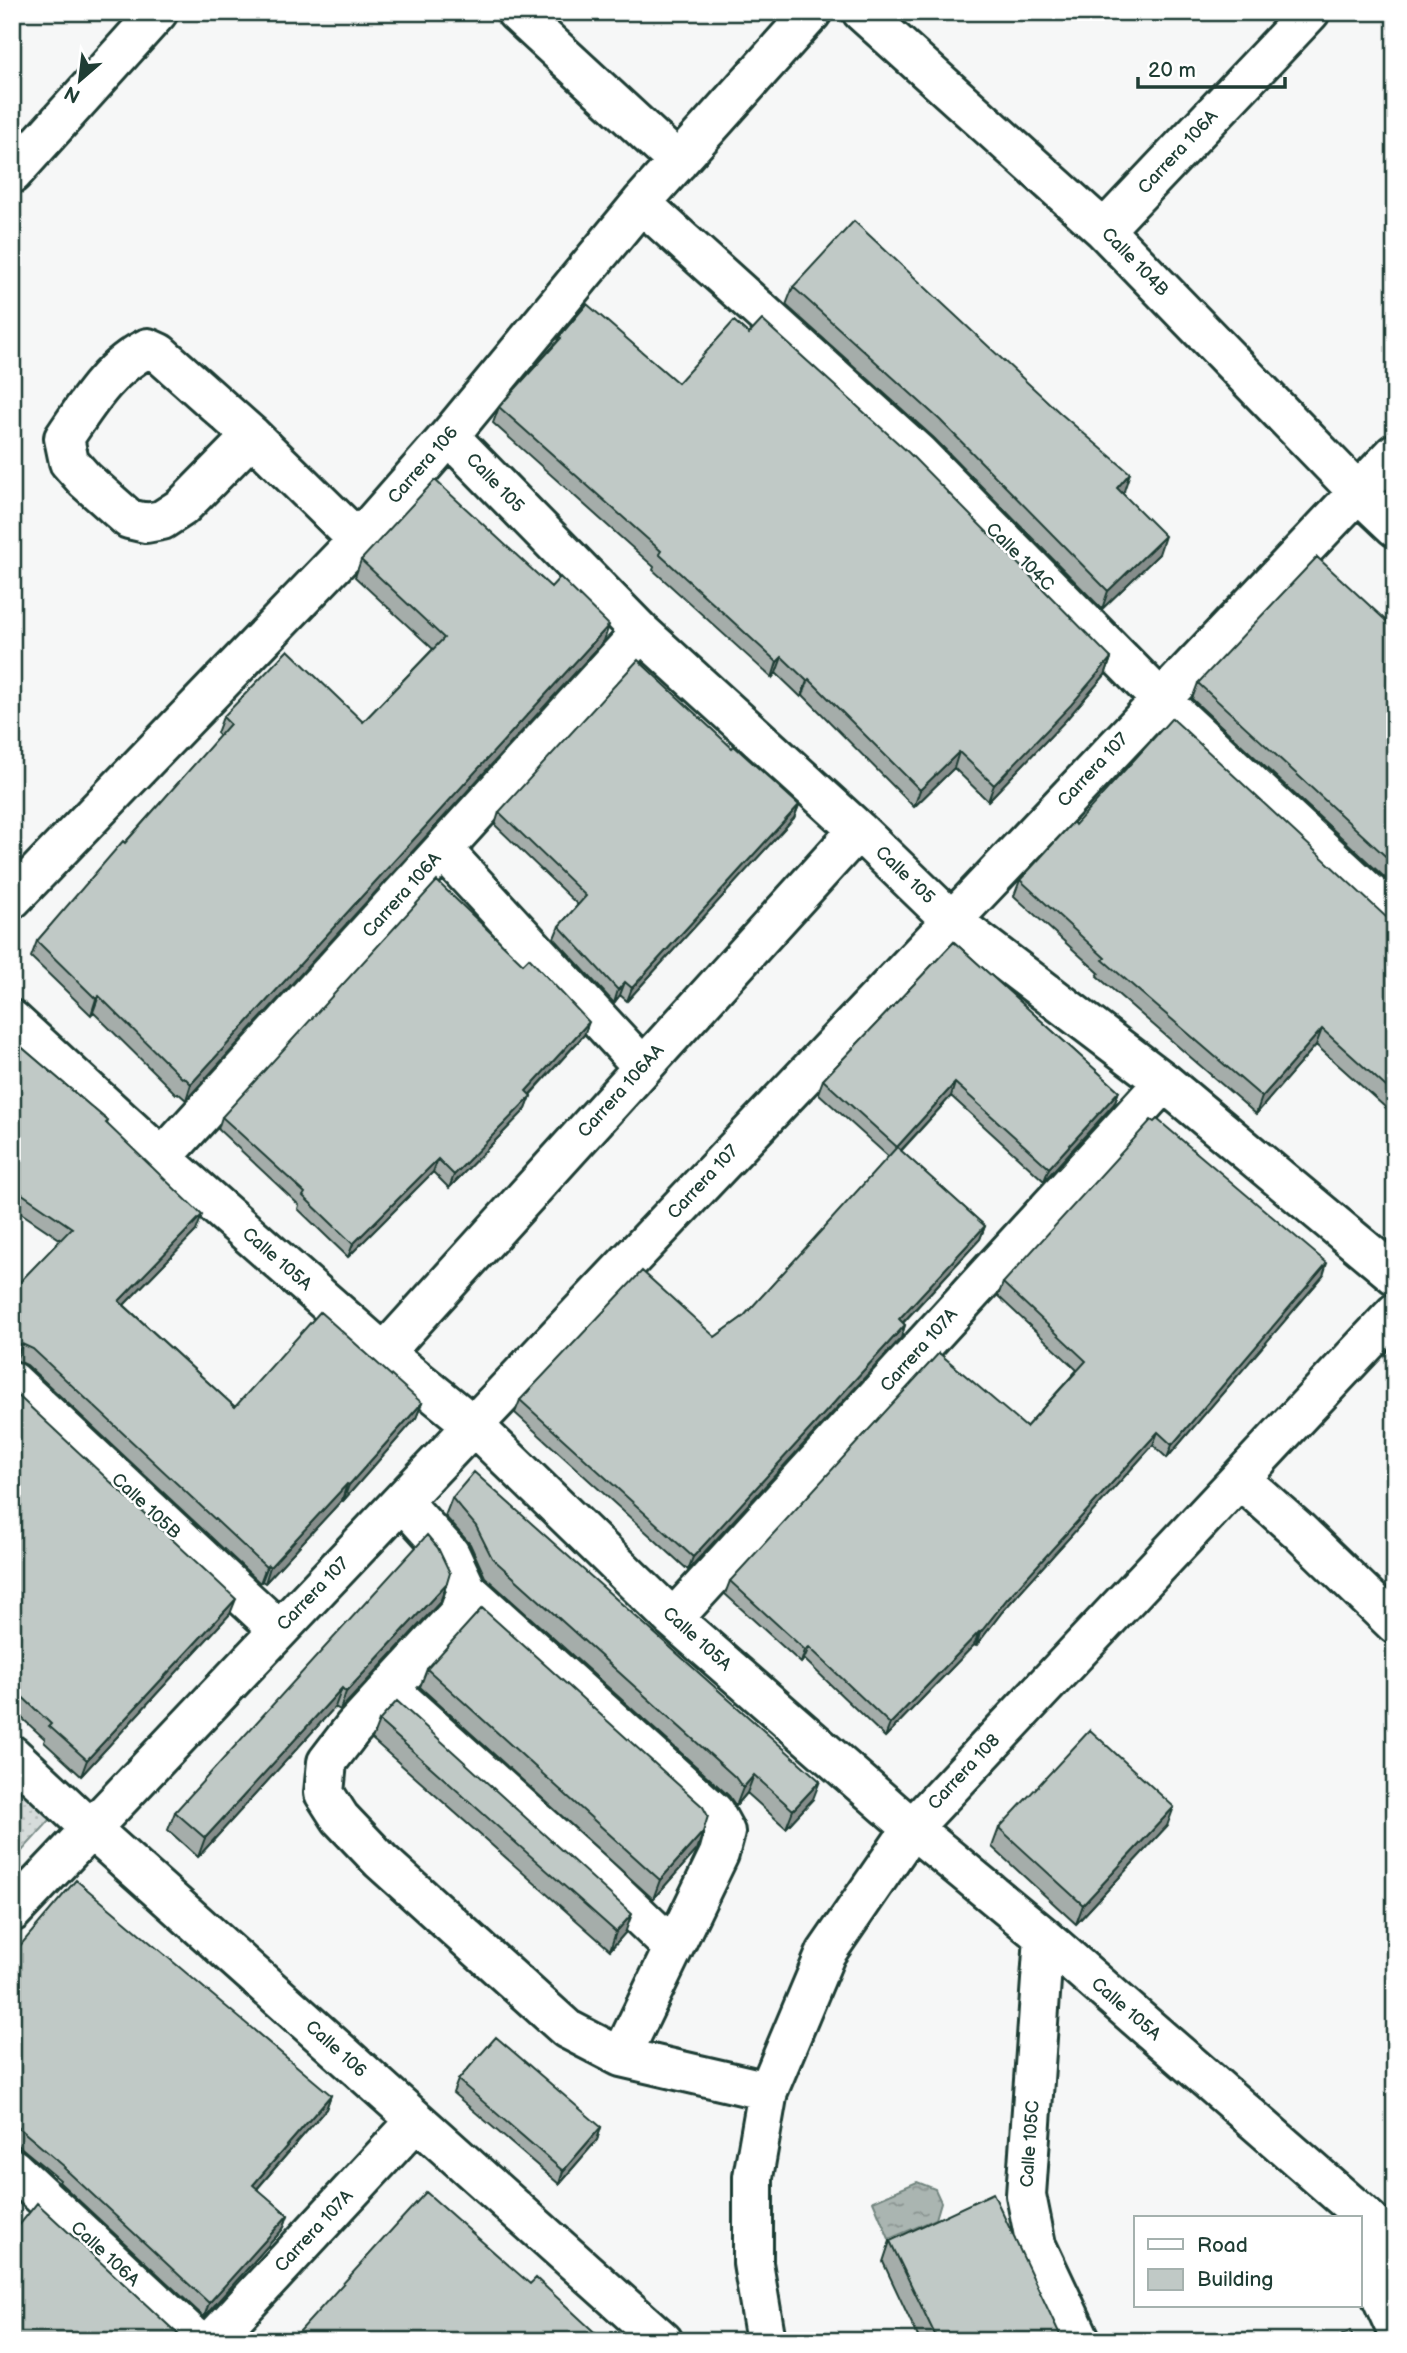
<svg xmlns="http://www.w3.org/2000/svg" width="1407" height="2353" font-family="'Balsamiq Sans',sans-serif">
  <defs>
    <pattern id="grass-dots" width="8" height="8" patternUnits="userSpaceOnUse" patternTransform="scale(1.75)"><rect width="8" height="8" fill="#d6dcdb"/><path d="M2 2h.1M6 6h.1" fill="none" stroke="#b7bebd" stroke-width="1.8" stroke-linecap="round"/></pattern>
    <pattern id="water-ripples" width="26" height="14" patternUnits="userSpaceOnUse" patternTransform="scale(1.75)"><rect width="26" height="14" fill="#aab5b1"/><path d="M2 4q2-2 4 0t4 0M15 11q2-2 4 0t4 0" fill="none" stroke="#8a9491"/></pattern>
  </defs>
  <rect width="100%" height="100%" fill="#f6f7f7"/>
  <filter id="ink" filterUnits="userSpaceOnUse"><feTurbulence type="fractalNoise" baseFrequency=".0143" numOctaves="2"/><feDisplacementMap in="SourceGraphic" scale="14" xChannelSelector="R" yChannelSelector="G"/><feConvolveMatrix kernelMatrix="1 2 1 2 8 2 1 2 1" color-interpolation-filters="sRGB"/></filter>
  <g filter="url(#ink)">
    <!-- grass -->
    <path fill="url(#grass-dots)" stroke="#7a8c88" stroke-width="2" d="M12,1783l39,36 -39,43z"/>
    <!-- water -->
    <path fill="url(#water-ripples)" stroke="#72857f" stroke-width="2" d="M917,2182l18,7 6,13 -5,17 -47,20 -16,-38z"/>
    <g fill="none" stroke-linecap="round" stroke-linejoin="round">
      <defs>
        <path id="minor" d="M516,12l162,150
          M862,12l242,218 254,262 37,35
          M12,174l146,-162
          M641,203l277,250 242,246 235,218
          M1104,230l206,-218
          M252,436l-70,71 -20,13 -16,3 -17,-4 -44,-39 -16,-18 -5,-24c23,-34 46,-72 84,-90l11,5 93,83 106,104
          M449,436l192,196 217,198 93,90 213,162 231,193
          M443,850l200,217
          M12,899l346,-359 91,-104 192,-233 171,-191
          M12,1020l150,138 222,195 89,72 200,194 239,209 132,109 351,306
          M162,1158l479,-526
          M384,1353l474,-523
          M12,1381l267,249
          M1240,1479l59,52 96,93
          M402,1501l48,53 17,36 -8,23 -106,115 -26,34 -3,31 16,25 41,43 186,168 54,28 147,34
          M467,1590l247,222 11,20 -6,22 -98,203
          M673,1619l491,-537
          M389,1689l210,188 74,71
          M12,1755l79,74 572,512
          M12,1912l1383,-1459
          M1044,1937l-18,258 10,50 45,96
          M12,2168l186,173
          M1360,2249l35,78
          M212,2341l204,-220
          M766,2341l-13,-78v-86l15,-86 58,-138 86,-125 483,-515"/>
      </defs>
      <!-- minor casing -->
      <use href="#minor" stroke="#1f3d34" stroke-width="44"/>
      <!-- minor -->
      <use href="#minor" stroke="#fff" stroke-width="38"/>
    </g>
    <!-- wall -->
    <path fill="#a5adaa" stroke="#1f3d34" stroke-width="2" d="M793,287l267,126 64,78 -2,1 37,62 -57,55 -168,-171 -148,-133z
      M559,337l119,46 433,275 -6,17 -40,46 -77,80 -34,-33 -40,39 -111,-112 -2,2 -25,-24 -4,5 -119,-108 1,-3 -161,-144 6,-16 58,-65z
      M361,560l243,81 -418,459 -8,-7 -2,1 -83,-82 -2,3 -60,-58 6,-16 183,-205 -3,-3 6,-16 140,5 70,-73 -78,-72z
      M1395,629v258l-203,-188 6,-16z
      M732,748l67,57 -5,13 -167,183 -7,-6 -6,8 -60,-65 5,-12 19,-21 -83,-80 4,-13z
      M1075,825l311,92 9,4v195l-79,-71 -60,69 -159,-138 2,-3 -85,-77 6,-16z
      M954,942l165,149 -5,13 -70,77 -93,-85 -50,55 84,75 -5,13 -77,84 2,2 -4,13 -213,232 -173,-157 5,-13 195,-63 29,-21 145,-159 -71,-64 5,-13z
      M584,1035l-54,60 1,1 -5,13 -77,79 -16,-16 -85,85 -50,-48 1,-4 -81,-76 4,-12z
      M12,1039l96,82 -1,3 89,107 -72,74 111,102 187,-4 -6,15 -73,83 -1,-1 -77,83 -3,-2 -2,2 -233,-218 -11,-5h-4v-70l49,-50 -49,-33z
      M1323,1276l-156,182 -14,-13 -151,167 -26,34 -2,-1 -89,92 -81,-78 -3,4 -76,-69 5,-13 296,-154 51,-57 -79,-74 5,-13z
      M12,1390l218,224 -149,162 -37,-34 1,-3 -33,-30z
      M452,1498l361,301 -27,29 -39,-35 -11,13 -7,-10 -244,-219 -15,-33 -25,-28z
      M440,1602l-100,108 -5,-3 -137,150 -30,-27 7,-18z
      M427,1669l270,181 -44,49 -233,-212z
      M379,1721l246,212 -15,17 -238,-211z
      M1167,1826l-91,98 -84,-77 7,-19z
      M12,1955l319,140 -5,14 -69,80 31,26 -5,14 -79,88 -145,-135 1,-2 -48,-40z
      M458,2080l143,47 -4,13 -38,44 -106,-91z
      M890,2241l173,100h-143l-37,-79z"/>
    <!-- shaded-wall -->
    <path fill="#868d8b" stroke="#1f3d34" stroke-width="2" d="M1130,473l-6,18 -13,14 6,-17z
      M1165,536l-6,18 -57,55 6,-18z
      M609,625l-5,16 -418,459 5,-16z
      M782,657l-6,16 -4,5 5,-16z
      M1111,658l-6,17 -40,46 -77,80 6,-16z
      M809,679l-6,16 -2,2 6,-16z
      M959,752l-5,16 -40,39 6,-17z
      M799,805l-5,13 -167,183 5,-13z
      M625,982l-5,13 -6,8 4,-13z
      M99,996l-6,16 -2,3 5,-16z
      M589,1022l-5,13 -63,69 5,-13z
      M1322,1029l-6,16 -60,69 6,-17z
      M955,1083l-4,13 -59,64 5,-13z
      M1119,1091l-5,13 -70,77 5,-13z
      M531,1096l-5,13 -77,79 5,-13z
      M438,1159l-5,13 -85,85 5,-13z
      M202,1215l-6,16 -83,85 6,-15z
      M985,1226l-5,13 -86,93 5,-13z
      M1327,1263l-4,13 -156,182 5,-13z
      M905,1325l-4,13 -213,232 5,-13z
      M12,1344h10l-6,16h-4z
      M422,1403l-6,15 -73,83 6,-16z
      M1158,1432l-5,13 -151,167 -26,34 4,-13 27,-34z
      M347,1484l-5,16 -77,83 5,-16z
      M268,1565l-6,16 -2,2 6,-16z
      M447,1583l-7,19 -100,108 6,-18z
      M236,1599l-6,15 -149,162 6,-16z
      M979,1632l-5,13 -89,92 5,-13z
      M809,1647l-5,12 -3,4 4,-13z
      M342,1688l-7,19 -137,150 7,-19z
      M754,1775l-7,18 -11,13 7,-18z
      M820,1781l-7,18 -27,29 7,-18z
      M1174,1807l-7,19 -91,98 7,-19z
      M703,1832l-6,18 -44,49 7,-19z
      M632,1914l-7,19 -15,17 6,-18z
      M331,2095l-5,14 -78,90 5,-14z
      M601,2127l-4,13 -38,44 4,-13z
      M288,2215l-5,14 -79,88 5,-14z"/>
    <!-- building -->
    <path fill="#c0c9c6" stroke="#1f3d34" stroke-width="2" d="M854,221l206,192 70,60 -13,15 48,48 -57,55 -168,-171 -147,-133z
      M587,304l91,79 56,-62 15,13 13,-14 147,133 202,205 -40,47 -77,80 -35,-33 -39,38 -111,-111 -2,2 -25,-24 -5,5 -118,-108 2,-3 -162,-144 62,-69 -2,-1z
      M435,480l116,107 9,-10 49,48 -418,459 -7,-7 -2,1 -83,-82 -3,3 -59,-58 86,-100 2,2 105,-119 -7,-7 65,-67 75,72 81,-84 -83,-78z
      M1317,557l78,72v236l-197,-182z
      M638,660l94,88 2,-2 65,59 -167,183 -7,-6 -7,8 -59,-64 27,-30 -87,-84z
      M1172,718l214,199 9,4v174l-73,-66 -60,68 -159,-137 2,-2 -85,-78 53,-58 2,3z
      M437,881l86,83 6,-6 60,64 -63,69 5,5 -77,79 -16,-16 -85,85 -50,-48 2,-3 -83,-76z
      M954,942l165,149 -70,77 -94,-85 -58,64 -74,-67z
      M12,1039l96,82 -2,2 96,92 -83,86 116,106 85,-95 102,91 -73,82 -2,-1 -77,83 -2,-2 -2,2 -233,-218 -11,-5h-10v-54l60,-62 -60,-41z
      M1157,1119l170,144 -155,182 -14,-13 -151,167 -27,34 -1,-1 -89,92 -81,-77 -4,3 -75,-69 209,-228 87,74 60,-66 -83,-78 148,-163 3,2z
      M897,1147l88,79 -86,93 6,6 -212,232 -173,-157 122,-129 73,66 29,-21z
      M12,1390l224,209 -149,161 -38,-34 2,-2 -39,-37z
      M474,1472l346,309 -27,29 -39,-35 -11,13 -8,-11 -243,-219 -16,-32 -24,-28z
      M427,1535l11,13 12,25 -3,10 -101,109 -4,-4 -137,150 -30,-26z
      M482,1608l221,199 5,9 -5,16 -43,48 -233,-211z
      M397,1701l235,213 -16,18 -237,-211z
      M1090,1730l84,77 -91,98 -84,-77z
      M76,1880l255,215 -78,90 35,30 -79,88 -145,-135 1,-1 -53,-45v-167z
      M496,2037l105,90 -38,44 -105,-91z
      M426,2192l104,92 6,-6 68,63h-313z
      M993,2193l70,148h-125l-48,-100z
      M37,2203l145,135 -2,3h-168v-107z
      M1350,2331l5,10h-24z"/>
  </g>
  <g text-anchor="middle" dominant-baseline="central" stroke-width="5" stroke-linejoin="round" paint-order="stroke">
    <!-- street labels -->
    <g font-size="18" fill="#1f3d34" stroke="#fff">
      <text transform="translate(1178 152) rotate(-47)">Carrera 106A</text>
      <text transform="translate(1135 262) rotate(46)">Calle 104B</text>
      <text transform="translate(423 465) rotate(-49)">Carrera 106</text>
      <text transform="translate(495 483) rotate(46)">Calle 105</text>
      <text transform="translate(1020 557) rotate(45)">Calle 104C</text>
      <text transform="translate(1093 770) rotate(-47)">Carrera 107</text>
      <text transform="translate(905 875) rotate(44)">Calle 105</text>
      <text transform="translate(402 895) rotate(-48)">Carrera 106A</text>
      <text transform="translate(621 1091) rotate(-48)">Carrera 106AA</text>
      <text transform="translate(703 1182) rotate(-47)">Carrera 107</text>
      <text transform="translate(277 1259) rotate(41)">Calle 105A</text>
      <text transform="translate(919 1350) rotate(-48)">Carrera 107A</text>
      <text transform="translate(146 1506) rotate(43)">Calle 105B</text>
      <text transform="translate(313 1594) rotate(-46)">Carrera 107</text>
      <text transform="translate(697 1639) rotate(42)">Calle 105A</text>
      <text transform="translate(964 1772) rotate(-47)">Carrera 108</text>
      <text transform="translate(1126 2009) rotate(41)">Calle 105A</text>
      <text transform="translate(336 2049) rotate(42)">Calle 106</text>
      <text transform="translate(1030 2144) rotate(-86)">Calle 105C</text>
      <text transform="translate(314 2231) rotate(-47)">Carrera 107A</text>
      <text transform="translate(105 2254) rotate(43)">Calle 106A</text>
    </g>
  </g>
  <!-- margin -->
  <rect width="1407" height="2353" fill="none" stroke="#fff" stroke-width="42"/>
  <rect x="21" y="21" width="1365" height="2311" fill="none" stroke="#1f3d34" stroke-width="2.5" filter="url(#ink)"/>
  <!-- legend -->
  <rect x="1134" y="2216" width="228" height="91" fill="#ffffff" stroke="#a5b1ae" stroke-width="2"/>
  <rect x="1148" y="2239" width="35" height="10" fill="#ffffff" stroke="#a5b1ae" stroke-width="2"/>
  <text x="1197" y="2252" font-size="21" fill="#1f3d34">Road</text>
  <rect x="1148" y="2269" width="35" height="21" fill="#c0c9c6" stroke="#a5b1ae" stroke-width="2"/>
  <text x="1197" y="2286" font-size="21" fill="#1f3d34">Building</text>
  <!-- north arrow -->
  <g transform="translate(80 80) rotate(208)" stroke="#ffffff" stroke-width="5" paint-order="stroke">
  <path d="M0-5L12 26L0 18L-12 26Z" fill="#1f3d34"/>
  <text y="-10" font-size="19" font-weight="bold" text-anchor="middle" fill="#1f3d34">N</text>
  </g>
  <!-- scale -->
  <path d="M1138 77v10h147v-10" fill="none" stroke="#1f3d34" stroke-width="3.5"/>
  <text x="1148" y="77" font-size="21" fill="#1f3d34" stroke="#ffffff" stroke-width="5" paint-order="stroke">20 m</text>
</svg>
